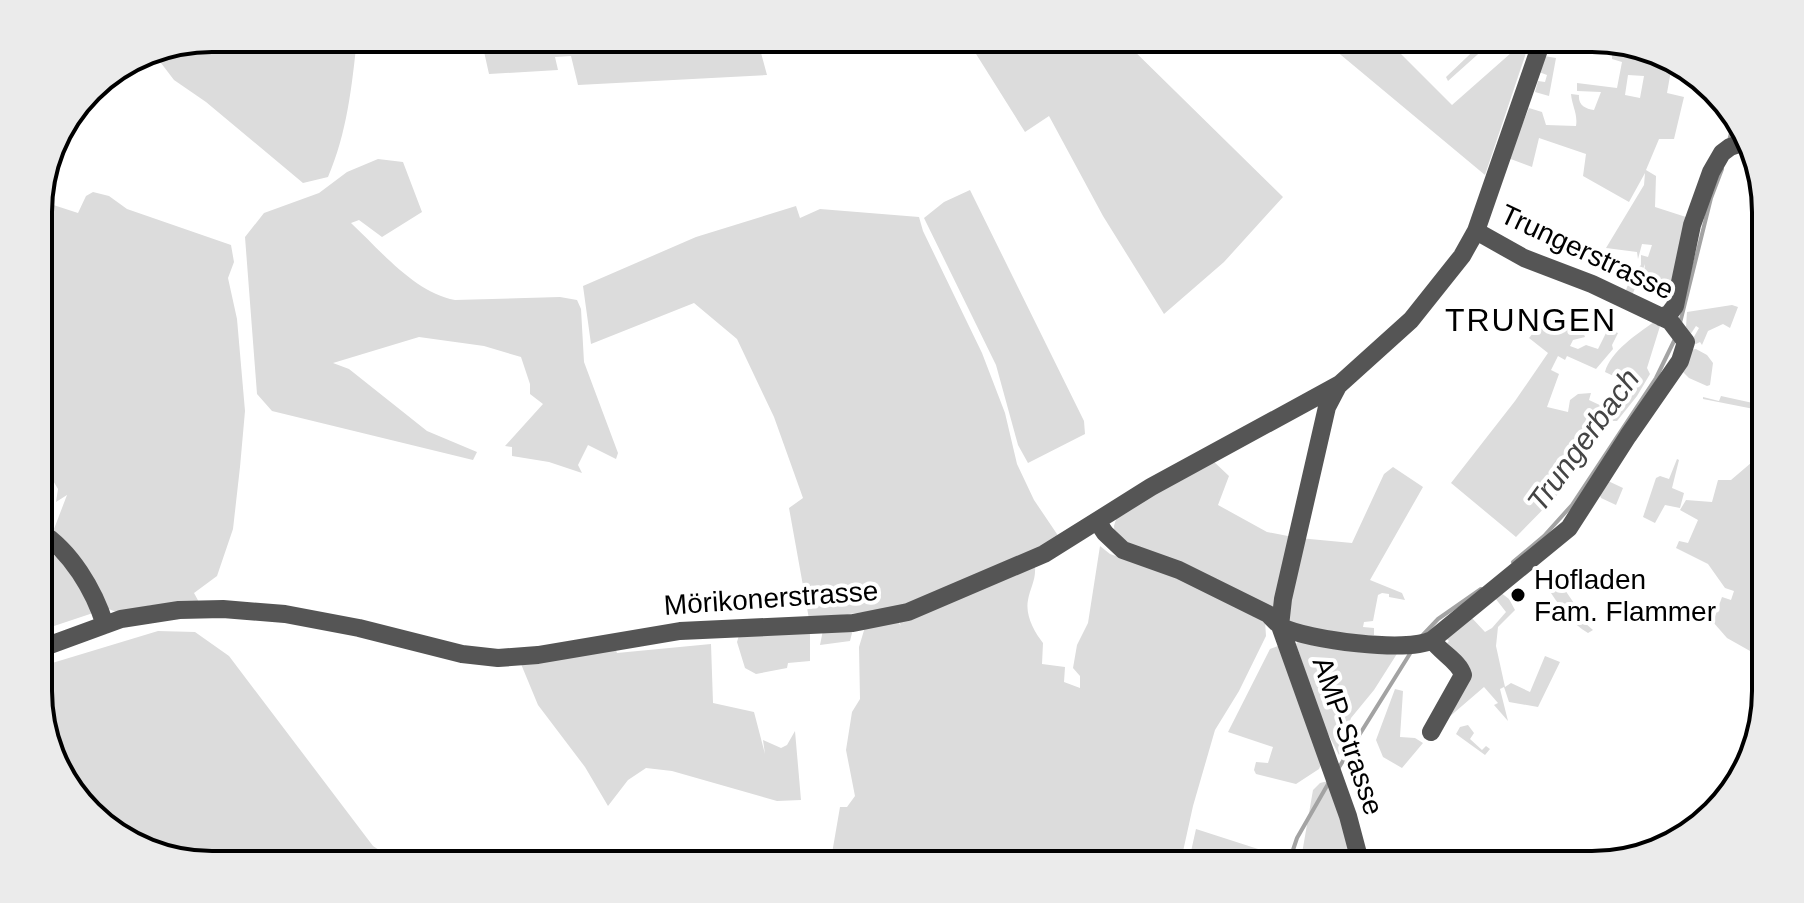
<svg xmlns="http://www.w3.org/2000/svg" width="1804" height="903" font-family="Arial,sans-serif">
  <rect width="100%" height="100%" fill="#fff"/>
  <!-- green -->
  <path fill="#dcdcdc" fill-rule="evenodd" d="M212,38h145c-5,48 -10,95 -29,139l-25,6 -97,-81 -32,-22 -23,-30z
    M481,38h276l10,37 -189,10 -7,-29 -16,1 3,13 -69,4z
    M966,38h155l162,159 -59,65 -60,52 -61,-98 -54,-100 -24,16z
    M1324,38h61l67,67 76,-67h3l-46,137 -150,-125z
    M1487,38h9l-48,43 -2,-4z
    M1571,38h21l77,18 4,3 -6,34 17,4 -10,42h-15l-13,31 10,6 -1,31 31,10 -11,65 -24,-5 -7,-4 1,-9 -14,34 -5,-8 5,-14 10,-11v-10l7,2 4,-12 -10,-1 -4,15 -1,-7 -31,-4 38,-63 1,-12 -16,29 -46,-26 3,-22 -47,-16 -7,29 -24,-9 21,-50 13,4 4,13 30,1c2,-12 -4,-20 -5,-32l8,1c-1,10 6,14 15,15l7,-18 -24,-1v-8l40,5 5,-26 -10,-3v-7l-35,-3 -1,-4 -7,-1zM1628,75l16,1 -4,22 -15,-3z
    M1544,56l12,2 -7,38 -14,-4 3,-11 7,1 2,-7 -8,-3z
    M378,159l25,3 19,50 -40,25 -23,-17 -8,3c29,27 64,70 104,77l105,-3 17,3 4,9 3,53 34,91 -2,6 -28,-14 -10,20 4,8 -33,-11 -37,-6v-9l-7,-1 38,-42 -13,-10v-10l-9,-27 -37,-11 -65,-9 -86,26 16,6 78,62 50,21 -4,8 -201,-49 -15,-17 -12,-157 19,-24 55,-20 28,-21z
    M970,190l114,231 1,13 -57,29 -10,-18 -22,-80 -72,-147 20,-16z
    M93,192l16,4 18,13 104,36 3,17 -6,16 9,41 8,92 -5,56 -7,62 -16,47 -23,17 6,11 -48,1 -33,8 -13,-5 -46,-63 -6,-16 13,-34 -11,7 2,-13 -19,-32 -1,-257 40,13 8,-17z
    M796,206l4,12 20,-9 99,8 4,14 59,122 23,60 12,51 17,36 25,37 -15,10 -139,60 -96,12 -20,-111 14,-10 -29,-81 -37,-78 -43,-36 -103,41 -8,-58 113,-49z
    M1732,305l6,2 -8,21 -7,-4 -15,7 -6,14 -2,-3 -4,2 -5,-2 8,-14 -3,-2 -6,9 -4,-8 1,-15z
    M1553,317l4,1 -1,3 8,-3 16,6 5,13 -12,3 -3,6 8,3 8,-4 12,4 10,-20 10,4 -6,12 1,4 -17,20 -29,-13 -2,4 -7,-4 -7,14 8,4 -12,33 21,5 2,-12 8,-6 13,-1 -2,7 17,8 12,-30 -13,-6c6,-21 32,-38 49,-50l7,1 -14,45 3,6 -13,22 -20,25h-14l-41,69 -46,47 -65,-54 64,-82 33,-48 -19,-15 4,-5h4z
    M1696,349l11,6 6,8 -3,22 -3,1 -18,-8 -7,-7 7,-21z
    M1721,396l41,9c6,10 5,30 0,40l-8,-1 5,-34 -56,-11v-2l16,4z
    M1765,451l1,209 -39,-22 -14,-16 9,-25 9,3 3,-9 -9,-3 -17,-24 -32,-16 3,-7 9,2 10,-23 -18,-10 6,-10 26,2 6,-22h13z
    M1211,459l18,17 -11,29 49,27 26,5 -19,72 -159,-69 -1,-14 3,-10z
    M1677,459l2,1 -7,28 12,5 -4,15 -15,-3 -10,18 -12,-6 13,-39 4,-2 9,3z
    M1393,467l30,20 -53,93 32,13 3,7 -16,-3v-3l-7,-1 -4,2 -5,26 -9,1 -1,5 11,1v7l-39,1 -45,-12 -6,-13 15,-73 53,5 32,-69z
    M1606,480l17,8 -7,17 -15,-7 -2,-5z
    M1100,546l10,8 74,25 81,42 1,15 -27,55 -24,39 -22,76 -13,59h-350l10,-58h7l8,-11 -9,-46 6,-38 8,-13 -1,-52 6,-20 33,-5 3,4 -3,-7 137,-52c1,13 -5,21 -7,33 -3,15 6,32 15,43l-1,21 23,3 -1,15 16,6v-12l-7,-8 4,-23 11,-22z
    M48,551c20,13 40,39 45,62l-54,18v-50z
    M1554,587l11,3 15,22 -3,4 16,14 -5,3c-16,-9 -27,-25 -37,-40z
    M1500,592l9,7 6,11 -17,17 -2,19 9,41 6,-4 19,9 15,-36 15,6 -22,45 -29,-5 -5,-15 -4,2 8,32 -14,-16 4,-2 -14,-16 -36,31 17,-36 -22,-34 6,-7 -4,-4 26,-20 14,15 7,-4 14,-16 -11,-14z
    M850,629l2,4 -2,8 -30,4 3,-15z
    M158,631l37,1 34,24 144,190 29,19h-190l-77,-18 -61,-50 -34,-83 -1,-47z
    M740,632h70v29l-22,2 -1,5 -31,6 -11,-6 -8,-26z
    M1299,640l101,9 -26,41 -23,28 -12,37 -16,-31 -27,-80z
    M711,644l2,59 41,9 11,42 -2,-14 18,8 6,-3 8,-14 6,69 -24,1 -105,-30 -26,-3 -18,12 -20,26 -23,-39 -47,-62 -17,-41 93,-19 3,8z
    M1278,646l45,114 -4,9 -23,15 -40,-10 -2,-4 2,-8 12,1 5,-16 -45,-15 42,-83z
    M1395,689l8,2 -3,46 15,1 8,5 -21,25 -19,-11 -7,-17z
    M1468,725l6,8 -4,6 12,11 4,-4 4,3 -5,6 -29,-21 4,-7z
    M1332,780l22,85h-54l13,-75 7,-7z
    M1196,829l87,28v8h-95z"/>
  <g fill="none" stroke-linecap="round" stroke-linejoin="round">
    <!-- stream -->
    <path stroke="#a3a3a3" stroke-width="4" d="M1729,141l6,-24
      M1680,323l31,-125 11,-29
      M1513,562l31,-26 28,-31 84,-127 19,-39
      M1420,638l18,-19 43,-30
      M1338,769l73,-117
      M1288,865l9,-27 31,-54"/>
    <!-- minor -->
    <path stroke="#555" stroke-width="18" d="M1661,317l8,-3 6,-8 17,-81 19,-53 11,-19 8,-6 15,-5
      M1338,386l-11,21 -44,192 -3,27 68,190 13,49
      M1097,521l8,12 18,17 56,20 89,44c5,5 9,10 14,13 25,13 126,26 150,13l137,-112 59,-92 52,-75 6,-19 -16,-21 -78,-37 -68,-26 -48,-27
      M39,531c32,20 55,59 66,94
      M39,649l82,-30 58,-9 44,-1 62,5 74,14 103,26 36,4 40,-3 142,-24 173,-8 55,-11 136,-58 107,-67 189,-103 71,-64 51,-64 14,-25 67,-193
      M1431,732l32,-57c-4,-14 -22,-22 -31,-35"/>
  </g>
  <!-- markers -->
  <circle fill="#000" stroke="#fff" stroke-width="3" cx="1518" cy="595" r="8"/>
  <g text-anchor="middle" dominant-baseline="central" stroke-width="8" stroke-linejoin="round" paint-order="stroke">
    <!-- street labels -->
    <g font-size="28" fill="#000" stroke="#fff">
      <text transform="translate(1587 252) rotate(25)">Trungerstrasse</text>
      <text transform="translate(771 598) rotate(-4)">Mörikonerstrasse</text>
      <text transform="translate(1348 736) rotate(71)">AMP-Strasse</text>
    </g>
    <!-- poi labels -->
    <g font-size="28" fill="#000" stroke="#fff" text-anchor="start">
      <text x="1534" y="579">Hofladen<tspan x="1534" dy="32">Fam. Flammer</tspan></text>
    </g>
    <!-- water labels -->
    <g font-size="30" font-style="italic" fill="#444" stroke="#fff">
      <text transform="translate(1583 440) rotate(-54)">Trungerbach</text>
    </g>
    <!-- quarter labels -->
    <g font-size="32" letter-spacing="2" fill="#000" stroke="#fff">
      <text x="1531" y="320">TRUNGEN</text>
    </g>
  </g>
  <!-- crop -->
  <path d="M0 0H1804V903H0ZM212 52H1592A160 160 0 0 1 1752 212V691A160 160 0 0 1 1592 851H212A160 160 0 0 1 52 691V212A160 160 0 0 1 212 52Z" fill="#ebebeb" fill-rule="evenodd"/>
  <path fill="none" stroke="#000" stroke-width="4" d="M212 52H1592A160 160 0 0 1 1752 212V691A160 160 0 0 1 1592 851H212A160 160 0 0 1 52 691V212A160 160 0 0 1 212 52Z"/>
</svg>
